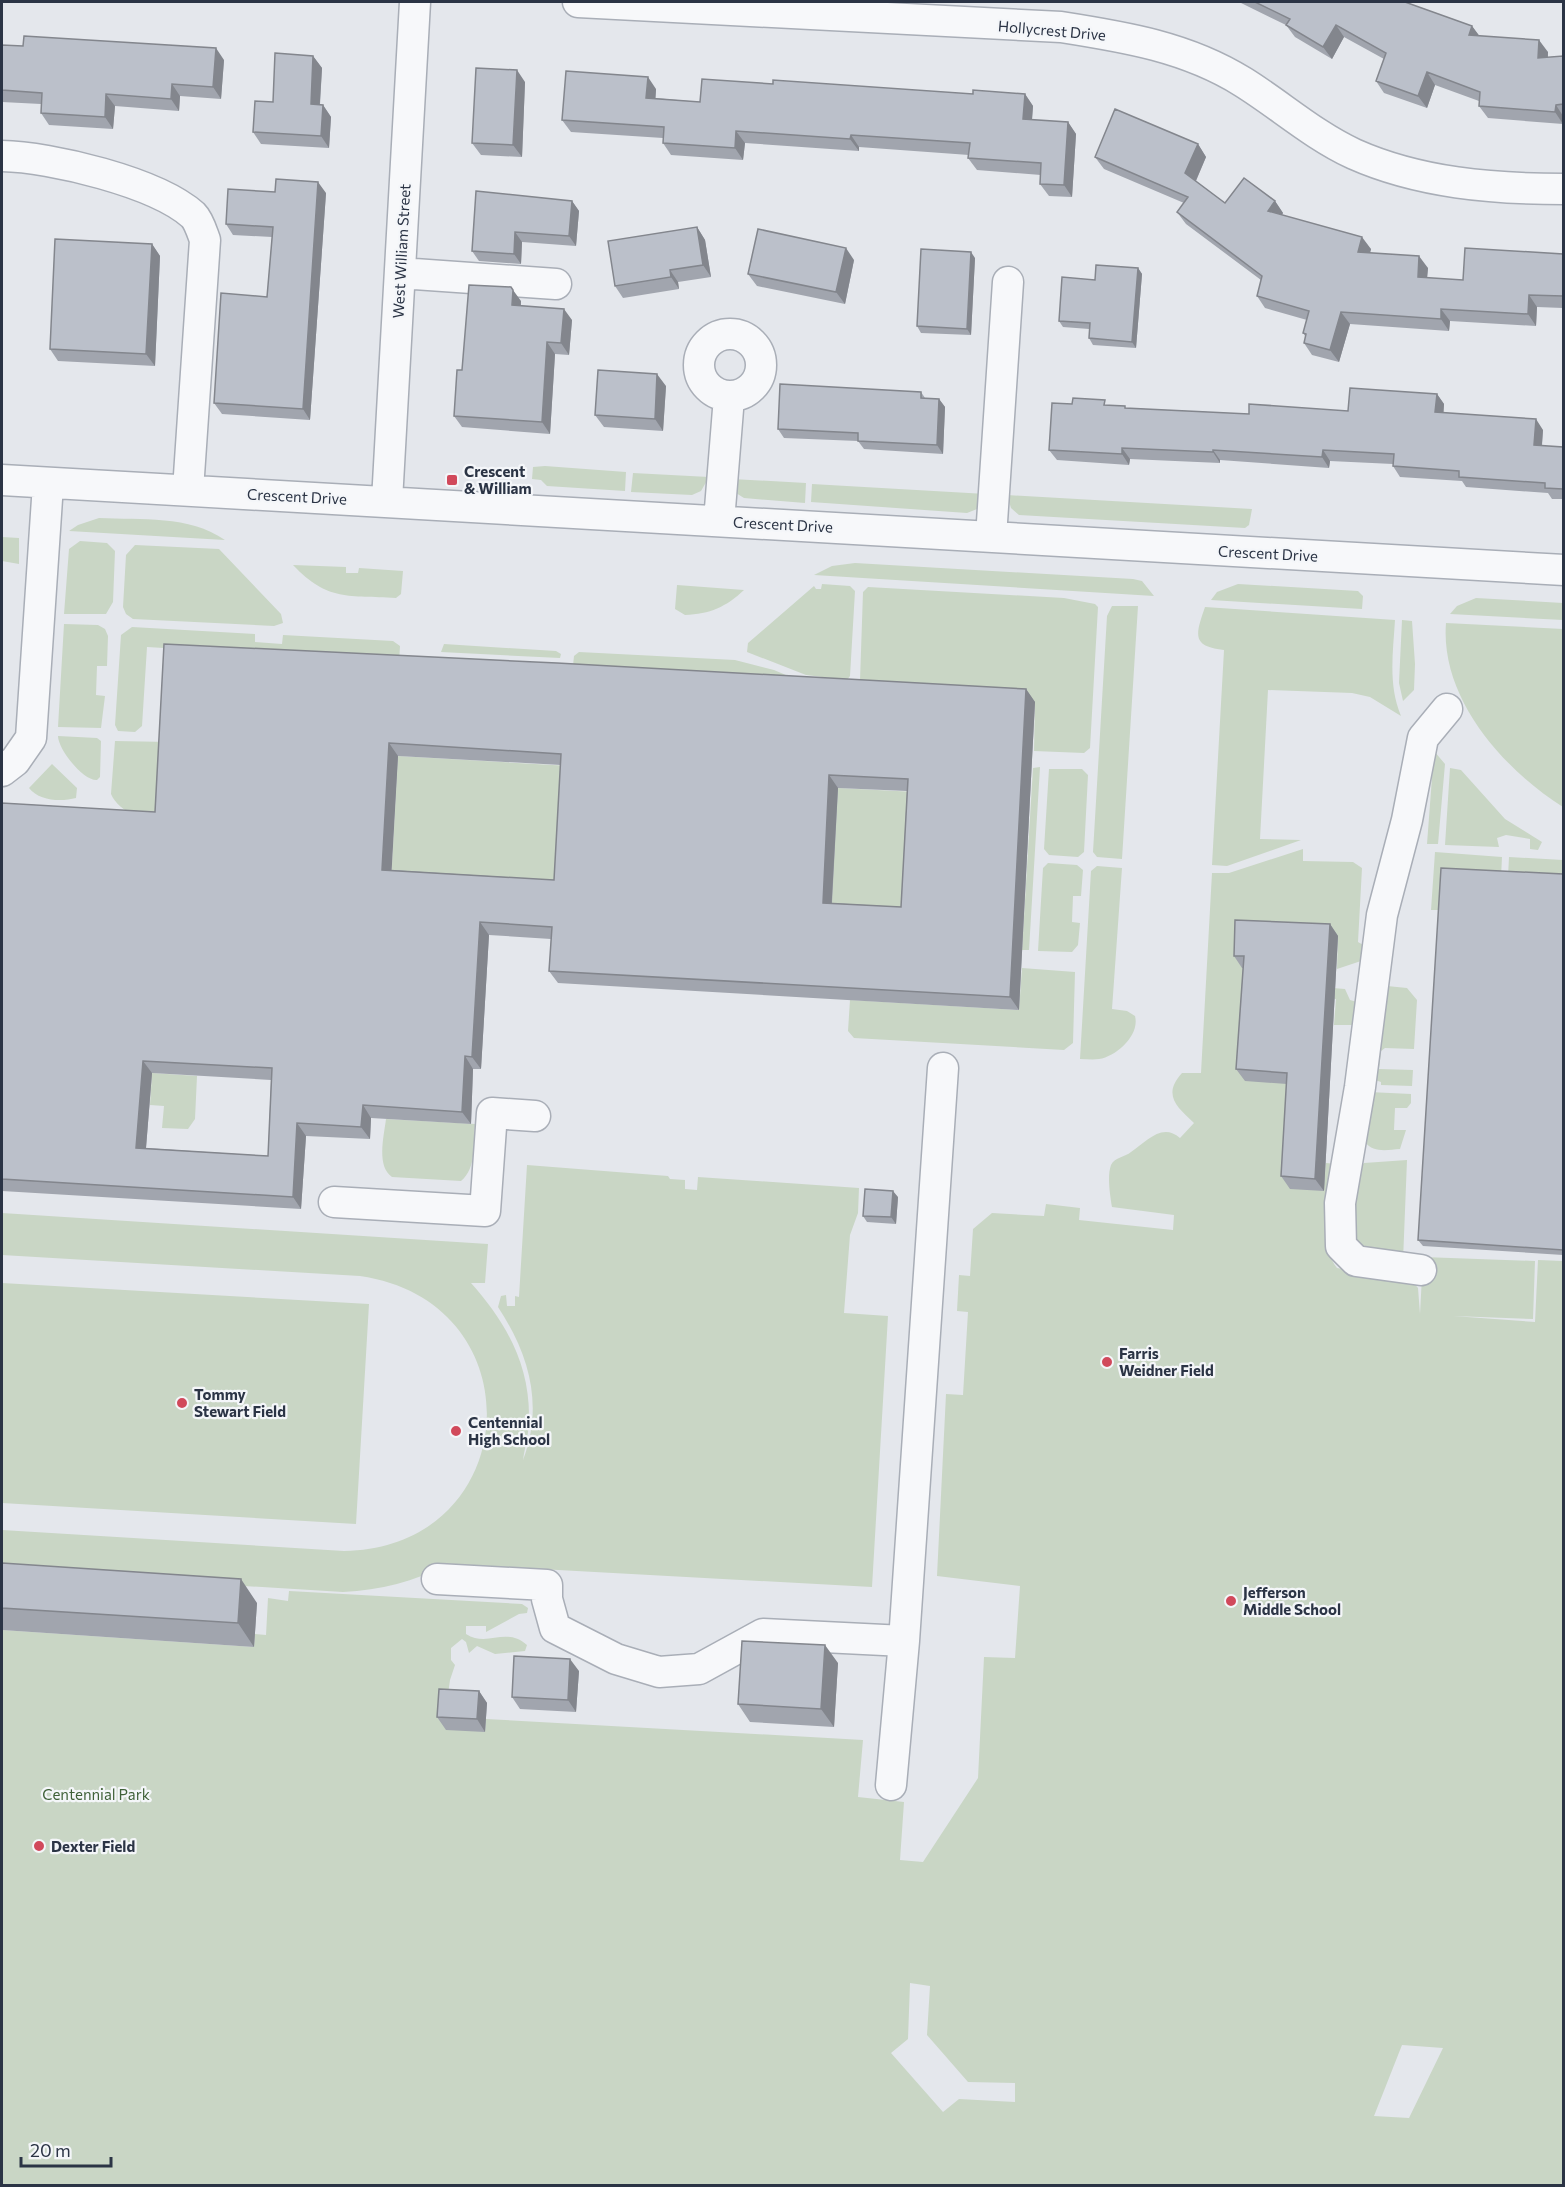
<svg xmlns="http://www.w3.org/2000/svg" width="1565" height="2187" font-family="Commissioner,sans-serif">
  <rect width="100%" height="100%" fill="#e4e7ec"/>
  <!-- green -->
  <path fill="#c9d6c5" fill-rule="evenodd" d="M545,466l81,6 -1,19 -78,-5 -6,-6 -9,-1 1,-12z
    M633,473l76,4 -8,14 -9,4 -61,-3z
    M732,479l74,4 -1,20 -61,-5 -8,-5z
    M812,484l174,10 -9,15 -10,4 -156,-11z
    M1007,495l245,14 -3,16 -4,3 -226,-13 -8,-7z
    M99,518c42,2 90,-3 126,22l-156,-9 9,-6z
    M2,537l17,1v26l-17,-3z
    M80,541l27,2 8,8 -2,51 -7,12h-42l5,-65z
    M135,545l84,4 62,65 2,9 -9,3 -141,-7 -7,-5 -3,-7 3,-52z
    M855,563l278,16 9,2 12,15 -340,-21 18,-9z
    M293,565l53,2v6h12l1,-5 44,3 -2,23 -5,4c-47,-3 -68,4 -103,-33z
    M822,584l28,2 5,5 -5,85 -3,4 -41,-5 -59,-23 1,-9 66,-57 2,3h5z
    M1238,584l120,7 5,5 -1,13 -151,-9 6,-8z
    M677,585l67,5c-18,17 -34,24 -59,25l-10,-6z
    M868,587l196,11 31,6 3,3 -8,141 -6,5 -50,-2 1,-49 -175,-21 3,-89z
    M1476,598l87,5v17l-113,-6 7,-8z
    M1112,606h26l-16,253 -25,-2 -4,-5 14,-236z
    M1205,607l190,13c-2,33 -7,65 6,96l-31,-19 -18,-4 -84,-3 -8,149 41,1 -74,26 -15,-1 12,-215c-32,-4 -29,-14 -19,-43z
    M1402,620l10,1 3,43 -1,26 -11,11 -4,-18z
    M1446,623l117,6v178c-60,-38 -123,-109 -117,-184z
    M64,624l34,1 7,4 3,7 -1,30h-10l-1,29 9,1 -4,32 -43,-1z
    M132,627l123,7v8l27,2 1,-9 110,6 7,5 -1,16 -252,-15 -5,79 -7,6 -17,-1 -3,-6 6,-90z
    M444,644l112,7 5,3 -1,4 -119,-6z
    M579,652l156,8 39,10 33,14 -235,-9 2,-19z
    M58,736l39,2 4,3 -1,36 -3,3c-14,1 -39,-31 -39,-44z
    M115,741l54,1 -4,87c-19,-9 -46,-16 -54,-35z
    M1434,751l11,13 -7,80h-11z
    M398,756l172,10 -7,126 -172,-10z
    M52,764l25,24 -1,10c-15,4 -37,3 -47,-10z
    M1040,767l-11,183h-7l11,-182z
    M1450,768l11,2 44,49 37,23 -4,8 -8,-1v-10l-24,-4 -9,3 2,9 -54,-2z
    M1049,769h33l6,6 -4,77 -6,5 -29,-2 -5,-6z
    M838,788l78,4 -6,127 -79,-4z
    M1303,849v12l50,1 9,6 -4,74 7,4 -1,14 -27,9 1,-33 -50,34 8,15 49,4 5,11 7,2 -6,42 1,-19h-18l2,-26 -34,-2 21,194 3,-28 11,1c-5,32 -21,77 0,104l75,13 6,7 2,26 3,-57 112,4 -2,58 -80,-3 82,6 3,-62 25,1v924h-1561v-555l252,17 1,-13 11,1 2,-37 20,3 1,-10 233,13 6,4 -1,5 -8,1 -33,18v-6h-20v8c22,14 39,-8 61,11l-2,6 -30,3 -18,-8 -8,7 -3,-11 -4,-3 -11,9v12l4,5 -5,15 -3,21 38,30 1,-12 377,21 -5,57 46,5 -4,58 23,2 55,-84 6,-121 31,1 5,-72 -83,-10 9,-182 17,1 5,-83 -11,-1 2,-36 11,1 3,-47 19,-16 52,3 2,-12 34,4 -1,12 94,10 1,-15 -62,-8c-2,-12 -5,-31 -1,-42 4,-8 14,-8 20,-13 15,-10 31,-30 49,-14l14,-15c-17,-16 -32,-28 -12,-50h19l11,-200h17zM910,1983l20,3 -3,49 41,47 47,1v19l-56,-3 -16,13 -52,-59 17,-14zM1402,2045l41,3 -34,70 -35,-2z
    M1435,852l67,5 -1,20 -58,33h-12z
    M1509,857l54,3v20l-55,-3z
    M1048,863l29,2 6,5 -2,26h-8l-1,26 8,1 -2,22 -6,7 -34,-1 5,-83z
    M1097,866l25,2 -10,141 15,2 8,5c5,19 -18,40 -36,43 -6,1 -13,0 -19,0l11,-188z
    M1022,968l53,4 -2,71 -9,7 -210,-12 -6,-7 2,-31 169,10z
    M1387,986l20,2 10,12 -3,49 -29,-1 -4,3 -2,18 34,1 -1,16 -31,-1v-3l-6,-2 4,-46 4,-3z
    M152,1073l45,3 -2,43 -7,10 -26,-1 2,-22 -14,-1z
    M1369,1092l42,2v9l-4,5h-12l-1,22h12l-6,19c-13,1 -27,4 -35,-7z
    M386,1119l89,5c-2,19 2,44 -14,57l-69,-4c-16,-11 -8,-41 -6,-58z
    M1407,1160l-4,101 -40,-8 -11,-13 3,-66 9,-11z
    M527,1165l141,11 2,3 15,1v9l12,1 1,-13 161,11 -1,25 -8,22 -6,78 44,3 -16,271 -425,-23c-33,18 -66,26 -104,28l-341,-21v-41l342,21c180,-3 195,-249 16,-275l-358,-21v-42l486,31 -3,39h-14c35,39 59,82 58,136 0,14 -4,28 -6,41 21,-55 6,-106 -25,-153l3,-11 5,-1 1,11h8v-10l4,1z
    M2,1283l367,21 -13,220 -354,-21z"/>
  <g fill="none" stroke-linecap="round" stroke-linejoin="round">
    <defs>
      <path id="minor" d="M578,2l483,25c64,10 126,20 182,55 37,23 70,53 111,72 65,29 139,35 210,35
        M2,156c49,1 154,26 191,59 6,6 9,17 12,25l-17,250
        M400,273l156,11
        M699 365a31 31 0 1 1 62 0a31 31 0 1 1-62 0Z
        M2,480l1562,90
        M387,501l28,-499
        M719,521l10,-124
        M991,537l17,-255
        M2,771l13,-10 16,-23 17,-254
        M334,1202l151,9 7,-98 43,3
        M1421,1270l-65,-9 -15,-15 -1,-43 20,-116 22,-172 25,-95 16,-82 24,-29
        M437,1579l110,6v14l8,29 61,31 43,13 40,-3 64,-35 141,7
        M891,1785l13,-144 39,-573"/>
    </defs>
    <!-- minor casing -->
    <use href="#minor" stroke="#a9aeb7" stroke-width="33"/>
    <!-- minor -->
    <use href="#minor" stroke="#f7f8fa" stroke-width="30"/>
  </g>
  <!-- wall -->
  <path fill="#a1a5ae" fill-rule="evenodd" d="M1239,2h166l67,24 7,10 69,16v6l15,-2v68l-75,-6 -9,-12v-5l-44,-16 -8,23 -43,-15 -8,-12 8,-22 -40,-22 -12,22 -37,-22 -9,-12z
    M2,45l222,15 -3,39 -41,-3 -1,15 -64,-5 -2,23 -64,-4 -8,-12v-9l-39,-2z
    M313,56l9,12 -2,37h3l8,12 -2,31 -68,-4 -8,-12 20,-30z
    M525,82l-3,75 -41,-2 -9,-12z
    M773,84l200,10h52l8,12 -1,14 36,2 8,12 -4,63 -23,-1 -9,-12 1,-9 -64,-5 -9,-12 1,-3 -110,-8v4l-114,-8 -2,17 -72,-5 -8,-12v-5l-92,-6 -9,-12 94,-31 -1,9 45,4z
    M1198,144l8,13 -10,24 29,22 50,-2 8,12 -1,2 89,34 -1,4 58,15 -1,10 36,2 100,-26v54l-26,-1 -1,19 -86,-5 -1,10 -99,-7 -11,38 -27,-7 -8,-12 2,-6 -3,-4 4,-13 -42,-12 -8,-12 4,-16 -75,-56 -9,-12 7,-9 -80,-34 -9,-12z
    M326,193l-16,227 -88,-6 -8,-11 53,-106 5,-60 -39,-2 -7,-11z
    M572,201l7,10 -3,35 -54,-4 -1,22 -42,-3 -7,-10z
    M697,227l8,13 6,37 -33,5 1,7 -56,9 -8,-12z
    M152,244l8,12 -5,110 -97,-5 -8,-12z
    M975,258l-4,77 -50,-2 -4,-7z
    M854,260l-9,44 -88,-18 -9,-12z
    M1138,268l4,6 -6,74 -43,-3 -4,-7v-9l-26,-2 -4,-6z
    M521,301v5l51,14 -3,35 -14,-1 -5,80 -88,-7 -8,-11 8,-46z
    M666,386l-3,45 -59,-4 -9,-12z
    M921,392l4,6 14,1 6,8 -2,47 -79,-5 -6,-8 -74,-3 -6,-9z
    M1437,394l7,10 -1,9 100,17 -1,16 21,1v52h-11l-4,-6 -82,-6 -4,-6 -62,-4 -7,-11v-2l-63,-3 -1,7 -109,-8v3l-90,-4 -1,6 -72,-5 -8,-10 59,-45 18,3 123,6 99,-3z
    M164,644l862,45 9,13 -16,308 -461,-27 -9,-12 2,-32 -62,-4 -8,134h-8l-2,55 -100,-6 -1,21 -64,-3 -5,73 -299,-18v-388l153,9zM398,756l163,9 -7,115 -163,-10zM838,788l69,3 -6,116 -69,-4zM152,1073l119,7 -3,76 -122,-8z
    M1563,874v381l-140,-9 -5,-6z
    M1330,924l8,12 -14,255 -34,-2 -9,-13 6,-92 -42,-3 -9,-12 7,-101h-1l-8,-12z
    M898,1197l-2,27 -29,-2 -4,-6z
    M2,1563l255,40 -3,44 -252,-17z
    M838,1663l-4,64 -84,-5 -12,-18z
    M579,1671l-3,41 -56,-3 -8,-12z
    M479,1691l8,12 -2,29 -39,-2 -9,-13z"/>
  <!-- shaded-wall -->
  <path fill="#83868d" d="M1336,25l8,12 -12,22 -9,-12z
    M1472,26l9,12 -12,-3z
    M1539,40l9,12 -1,19 -9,-13z
    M216,48l8,12 -3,39 -8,-12z
    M313,56l9,12 -3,48 -8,-12z
    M517,70l8,12 -3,75 -9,-12z
    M1427,72l8,13 -8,23 -9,-12z
    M648,77l8,12 -1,21 -9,-12z
    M172,84l8,12 -1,15 -8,-12z
    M106,94l9,12 -2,23 -8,-12z
    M1025,94l8,12 -2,26 -8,-13z
    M323,105l8,12 -2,31 -8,-12z
    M1556,105l7,11v8l-8,-12z
    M1068,122l8,12 -4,63 -8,-12z
    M736,131l9,12 -2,17 -8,-12z
    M851,135l8,12v4l-9,-12z
    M1198,144l8,13 -12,28 -9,-12z
    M318,182l8,11 -16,227 -7,-11z
    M572,201l7,10 -3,35 -7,-10z
    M1275,201l8,12 -7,10 -8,-12z
    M697,227l8,13 6,37 -8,-12z
    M515,232l7,10 -1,22 -7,-10z
    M1362,237l9,12 -4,15 -9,-12z
    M152,244l8,12 -5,110 -9,-12z
    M846,248l8,12 -9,44 -9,-12z
    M971,252l4,6 -4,77 -4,-6z
    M1419,256l9,12 -2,21 -8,-12z
    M1138,268l4,6 -6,74 -4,-6z
    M670,270l8,12 1,7 -8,-12z
    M513,290l8,11 -1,15 -8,-11z
    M1529,295l8,12 -1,19 -8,-12z
    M564,309l8,11 -3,35 -8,-12z
    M1441,309l9,12 -1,10 -8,-12z
    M1341,312l9,12 -11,38 -9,-12z
    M547,342l8,12 -5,80 -8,-12z
    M657,374l9,12 -3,45 -8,-12z
    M1437,394l7,10 -1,19 -8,-11z
    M939,399l6,8 -2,47 -6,-9z
    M1536,419l7,11 -2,25 -7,-10z
    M1122,448l8,11 -1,6 -7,-11z
    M1213,450l7,10v3l-7,-11z
    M1323,450l7,11 -1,7 -7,-11z
    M1026,689l9,13 -16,308 -9,-13z
    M389,743l9,13 -7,126 -9,-12z
    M829,775l9,13 -7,127 -8,-12z
    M480,922l9,13 -8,134 -9,-12z
    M1330,924l8,12 -14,255 -9,-12z
    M465,1056l8,13 -2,55 -9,-12z
    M143,1061l9,12 -7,87 -9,-12z
    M363,1105l8,13 -1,21 -9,-12z
    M297,1123l9,13 -5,73 -8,-12z
    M893,1191l5,6 -2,27 -5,-7z
    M241,1579l16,24 -3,44 -16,-24z
    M825,1645l13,18 -4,64 -13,-18z
    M570,1659l9,12 -3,41 -8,-12z
    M479,1691l8,12 -2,29 -8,-13z"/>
  <!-- building -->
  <path fill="#bbc0ca" stroke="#83868d" stroke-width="1.5" fill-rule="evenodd" d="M1255,2h150l67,24 -3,9 70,5 -1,18 25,-2v48l-7,1 -1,7 -76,-6 1,-14 -53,-20 -9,24 -42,-15 10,-28 -50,-28 -13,22 -37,-22 4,-6z
    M24,36l192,12 -3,39 -41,-3 -1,15 -65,-5 -1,23 -64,-4 1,-20 -40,-3v-45l21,1z
    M275,53l38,3 -2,48 12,1 -2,31 -68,-4 2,-31 18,1z
    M476,68l41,2 -4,75 -41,-2z
    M566,71l82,6 -2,21 54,4 2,-23 71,5v-4l200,14v-4l52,4 -2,25 45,3 -4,63 -24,-1 1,-21 -73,-5 2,-15 -119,-8 -1,4 -114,-8 -1,17 -72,-5 1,-16 -102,-7z
    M1115,109l83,35 -13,29 40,30 19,-25 31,23 -7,10 94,26 -4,15 61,4 -1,21 45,3 2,-32 98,6v42l-34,-1 -1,19 -87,-5v10l-100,-7 -11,38 -26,-7 2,-9 -3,-1 6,-22 -52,-15 5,-20 -85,-64 11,-15 -93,-40z
    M276,179l42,3 -15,227 -89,-6 7,-110 46,4 6,-70 -47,-3 2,-35 47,3z
    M476,191l96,10 -3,35 -54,-4 -1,22 -42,-3z
    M697,227l6,38 -33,5 1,7 -56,9 -7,-45z
    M758,229l88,19 -10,44 -88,-18z
    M55,239l97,5 -6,110 -96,-5z
    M921,249l50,3 -4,77 -50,-3z
    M1096,265l42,3 -6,74 -43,-4 1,-15 -31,-2 3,-44 33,3z
    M469,285l42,2 2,3 -1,15 52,4 -3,34 -14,-1 -5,80 -88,-6 3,-46h5z
    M598,370l59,4 -2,45 -60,-4z
    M780,384l141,8v6l18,1 -2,46 -79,-4v-8l-80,-4z
    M1350,388l87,6 -2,18 101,7 -2,26 29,2v42l-18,-1v-5l-86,-6v-6l-66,-5 1,-12 -71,-4 -1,7 -109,-7v2l-91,-4v6l-73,-4 3,-47 20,1 1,-6 32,2 -1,5 21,1v2l124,6v-10l99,7z
    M164,644l393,19 469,26 -16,308 -461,-26 3,-44 -72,-5 -8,135 -7,-1 -3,56 -99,-7 -2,22 -64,-4 -4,74 -291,-18v-376l153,9zM389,743l172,11 -7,126 -172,-10zM829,775l79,4 -7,128 -78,-4zM143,1061l129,7 -4,88 -132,-8z
    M1441,868l122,6v376l-145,-10z
    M1235,920l95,4 -15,255 -34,-3 6,-103 -51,-4 8,-113h-10z
    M865,1189l28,2 -2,26 -28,-1z
    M2,1563l239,16 -3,44 -236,-15z
    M742,1641l83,4 -4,64 -83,-5z
    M514,1656l56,3 -2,41 -56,-3z
    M439,1689l40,2 -2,28 -40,-2z"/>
  <!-- markers -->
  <g fill="#d1495b" stroke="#f4f6f9" stroke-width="2">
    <rect x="446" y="474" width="12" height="12" rx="3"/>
    <circle cx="1107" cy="1362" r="6"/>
    <circle cx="182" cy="1403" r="6"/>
    <circle cx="456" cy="1431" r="6"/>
    <circle cx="1231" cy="1601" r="6"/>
    <circle cx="39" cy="1846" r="6"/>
  </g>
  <g text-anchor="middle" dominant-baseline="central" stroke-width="4.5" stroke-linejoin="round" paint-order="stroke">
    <!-- street labels -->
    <g font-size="15" fill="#2b3445" stroke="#f4f6f9">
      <text transform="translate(1052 30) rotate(5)">Hollycrest Drive</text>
      <text transform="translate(401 251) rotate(-87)">West William Street</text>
      <text transform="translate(297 496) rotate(3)">Crescent Drive</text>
      <text transform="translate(783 524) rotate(3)">Crescent Drive</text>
      <text transform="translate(1268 553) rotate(3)">Crescent Drive</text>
    </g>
    <!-- poi labels -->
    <g font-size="15" font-weight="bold" fill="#2b3445" stroke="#f4f6f9" text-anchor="start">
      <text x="464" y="471">Crescent<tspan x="464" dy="17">&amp; William</tspan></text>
      <text x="1119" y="1353">Farris<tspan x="1119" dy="17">Weidner Field</tspan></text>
      <text x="194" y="1394">Tommy<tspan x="194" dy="17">Stewart Field</tspan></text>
      <text x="468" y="1422">Centennial<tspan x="468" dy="17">High School</tspan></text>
      <text x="1243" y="1592">Jefferson<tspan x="1243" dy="17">Middle School</tspan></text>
      <text x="51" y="1846">Dexter Field</text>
    </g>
    <!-- park labels -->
    <g font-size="15" fill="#3f6138" stroke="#f4f6f9">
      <text x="96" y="1794">Centennial Park</text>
    </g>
  </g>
  <!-- border -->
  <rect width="1565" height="2187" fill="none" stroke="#2b3445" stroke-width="6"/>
  <!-- scale -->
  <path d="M21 2157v9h90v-9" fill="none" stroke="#2b3445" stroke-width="3"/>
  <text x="30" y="2157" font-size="18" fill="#2b3445" stroke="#f4f6f9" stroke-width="4.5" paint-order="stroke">20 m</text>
</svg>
